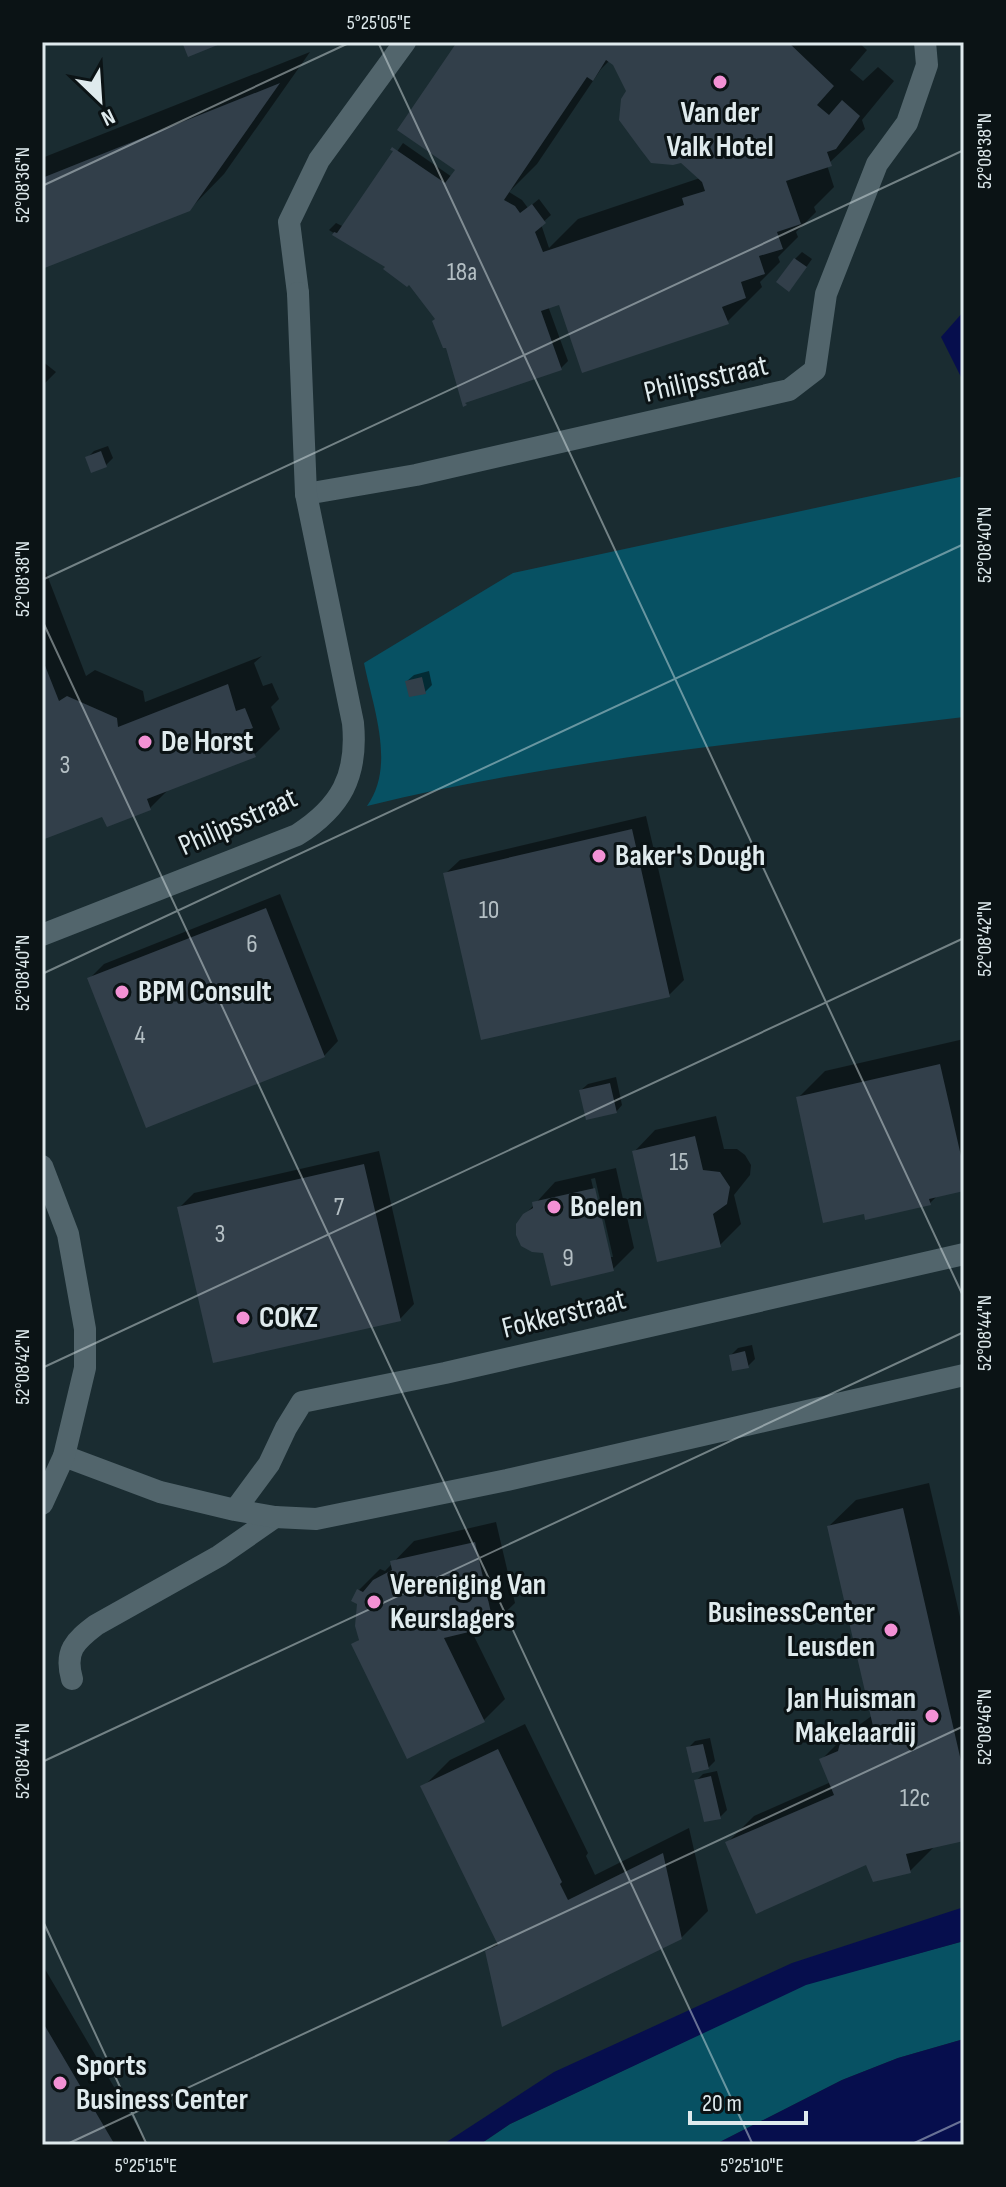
<svg xmlns="http://www.w3.org/2000/svg" width="1006" height="2187" font-family="'Sofia Sans Condensed',sans-serif">
  <rect width="100%" height="100%" fill="#1a2c31"/>
  <!-- green -->
  <path fill="#075163" d="M964,476v241c-200,24 -401,41 -597,89 29,-40 6,-99 -3,-143l149,-90z
    M964,1941v98l-66,19 -56,22 -128,65h-235l31,-21 296,-140z"/>
  <!-- water -->
  <path fill="#060e4d" d="M964,311v72l-23,-46z
    M964,1907v34l-158,44 -296,139 -31,21h-37l112,-73 238,-109z
    M964,2039v106h-250l128,-65 56,-22z"/>
  <!-- shadow -->
  <path fill="#0007" fill-rule="evenodd" d="M459,42h399l9,8 -17,20 13,11 15,-14 16,14 -32,39 3,9 -38,36 7,22 -20,20 2,5 -20,20 2,5 -20,20 2,5 -20,20 2,5 -35,35 -167,-20 -12,4 20,55 -7,7 -124,-49 -27,-36 -81,-53 7,-7 8,4 59,-84 49,34 6,-8zM610,60l5,3 85,115 -122,41 -29,29 -8,-24 10,-9 -12,-16 -11,9 -6,-8 -13,-8 28,-28 64,-95z
    M310,52l-86,122 -35,36 -147,57v-109z
    M802,252l10,7 -17,24v-24z
    M42,361l14,11 -14,14z
    M108,446l5,12 -7,7 -19,-7 7,-7z
    M42,562l44,114 9,-6 48,21 2,11 117,-46 -8,7 9,23 9,-3 7,16 -8,8 9,22 -27,27 -83,32 -20,20 -47,6 -61,24z
    M429,671l3,14 -7,7 -18,-11 7,-6z
    M646,816l38,164 -15,15 -224,-121 15,-14z
    M280,894l58,147 -14,15 -235,-77 15,-15z
    M964,1039v150l-25,5 -9,9 -132,-105 27,-27z
    M616,1077l6,28 -6,7 -35,-22 7,-6z
    M716,1116l8,33h13l8,6 6,10 -1,10 -16,20 7,29 -21,21 -86,-93 21,-22z
    M379,1151l35,153 -14,15 -221,-111 15,-15z
    M616,1168l18,80 -21,21 -92,-50 34,-37zM595,1178l18,79h-4l-18,-78z
    M752,1345l3,14 -7,7 -17,-11 7,-7z
    M929,1483l35,151v205l-28,6 -26,26 -183,-28 27,-27 77,-34 -10,-22 27,-27 25,-18 -44,-189 27,-26z
    M496,1522l19,81 -22,21 -22,6 34,69 -21,21 -131,-75 8,-7 -2,-48 21,-21 5,2 29,-30z
    M525,1724l63,129 -2,3 9,19 94,-47 19,83 -27,27 -194,14 11,-11 -75,-154 27,-27z
    M710,1738l5,23 -7,7 -20,-20 7,-7z
    M717,1771l10,39 -7,7 -24,-36 7,-7z
    M42,1964l106,181h-106z"/>
  <!-- building -->
  <path fill="#323f4a" fill-rule="evenodd" d="M182,42h43l-37,15z
    M457,42h331l46,44 -17,19 12,10 13,-15 18,16 -24,33 -9,3 5,14 -46,15 15,43 -24,8 6,17 -24,7 6,18 -24,8 5,16 -24,9 7,17 -147,49 -23,-68 -18,6 21,59 -97,33 2,2 -4,2 -17,-59h-3l-11,-27 3,-2 -26,-34 -2,2 -24,-18 2,-2 -53,-32 2,-3 3,1 56,-82 -3,-1 2,-3 53,36 10,-13 -58,-40zM606,60l7,5 13,26 -5,8 -2,21 22,30 10,13 22,2 8,-2 21,19 3,9 -23,7 2,7 -141,47 -8,-20 11,-9 -14,-19 -12,9 -5,-7 -11,-6 83,-123 6,4z
    M280,83l-90,128 -148,58v-91z
    M794,258l13,9 -18,25 -13,-10z
    M101,451l6,16 -16,6 -6,-16z
    M42,658l17,43 8,-5 50,22 1,9 110,-43 8,27 9,-3 8,20 -9,3 12,26 -109,42 4,11 -44,17 -5,-10 -60,23z
    M422,677l4,17 -17,3 -4,-16z
    M632,829l38,168 -189,43 -38,-167z
    M266,908l59,149 -179,71 -59,-150z
    M940,1064l24,105v22l-35,8 2,6 -66,15 -1,-6 -41,9 -27,-126z
    M610,1083l7,30 -31,7 -7,-30z
    M695,1136l8,34 17,2 10,15 -3,17 -14,10 8,33 -64,15 -25,-111z
    M364,1164l37,157 -188,42 -36,-156z
    M595,1188l19,83 -63,15 -8,-33 -11,-1 -11,-6 -5,-11v-11l7,-10 10,-6 -1,-6z
    M745,1351l4,17 -17,3 -3,-16z
    M903,1508l61,266v67l-58,13 5,19 -38,9 -7,-17 -110,49 -31,-72 109,-47 -15,-36 19,-8 2,-8 4,-2 7,4 24,-10 -48,-209z
    M475,1542l19,84 -50,12 41,84 -78,37 -56,-115 8,-4 -4,-14 2,-22 -6,-3 6,-12 6,3 10,-12 19,-10 -2,-9z
    M703,1744l6,25 -17,4 -6,-26z
    M498,1749l64,133 -2,2 8,16 95,-47 19,86 -180,88 -17,-76 13,-6 -78,-159z
    M711,1776l10,43 -17,3 -10,-42z
    M42,2021l73,124h-73z"/>
  <g fill="none" stroke-linecap="round" stroke-linejoin="round">
    <!-- service -->
    <path stroke="#52656c" stroke-width="22" d="M298,293l-9,-71 30,-62 86,-118
      M306,494l110,-19 373,-85 26,-20 11,-76 51,-130 30,-41 20,-58 -2,-23
      M72,1679c-8,-28 3,-38 24,-54l123,-69 56,-39"/>
    <!-- minor -->
    <path stroke="#52656c" stroke-width="22" d="M42,935l255,-100c44,-28 61,-59 56,-112l-47,-229 -8,-201
      M64,1456l96,36 75,18 40,7 41,2 191,-39 457,-105
      M235,1510l34,-46 17,-36 16,-26 143,-29 519,-119"/>
    <!-- tertiary -->
    <path stroke="#52656c" stroke-width="22" d="M42,1166l26,68 17,95v39l-21,88 -22,48"/>
  </g>
  <!-- ticks -->
  <path fill="none" stroke="#dfeaed" stroke-width="2" stroke-opacity="0.45" d="M378,42l586,1256M42,186l309,-144M42,580l922,-430M42,620l711,1525M42,974l922,-430M42,1368l922,-430M42,1762l922,-430M42,1919l105,226M65,2145l899,-419M910,2145l54,-25"/>
  <!-- markers -->
  <g fill="#f391d5" stroke="#0b1315" stroke-width="3">
    <circle cx="720" cy="82" r="8"/>
    <circle cx="145" cy="742" r="8"/>
    <circle cx="599" cy="856" r="8"/>
    <circle cx="122" cy="992" r="8"/>
    <circle cx="554" cy="1207" r="8"/>
    <circle cx="243" cy="1318" r="8"/>
    <circle cx="374" cy="1602" r="8"/>
    <circle cx="891" cy="1630" r="8"/>
    <circle cx="932" cy="1716" r="8"/>
    <circle cx="60" cy="2083" r="8"/>
  </g>
  <g text-anchor="middle" dominant-baseline="central" stroke-width="6" stroke-linejoin="round" paint-order="stroke">
    <!-- number labels -->
    <g font-size="26" fill="#b4bfc4">
      <text x="462" y="272">18a</text>
      <text x="65" y="765">3</text>
      <text x="489" y="910">10</text>
      <text x="252" y="944">6</text>
      <text x="140" y="1035">4</text>
      <text x="679" y="1162">15</text>
      <text x="339" y="1207">7</text>
      <text x="220" y="1234">3</text>
      <text x="568" y="1258">9</text>
      <text x="915" y="1798">12c</text>
    </g>
    <!-- poi labels -->
    <g font-size="30" font-weight="bold" fill="#dfeaed" stroke="#0b1315" text-anchor="start">
      <text x="720" y="113" text-anchor="middle">Van der<tspan x="720" dy="34">Valk Hotel</tspan></text>
      <text x="161" y="742">De Horst</text>
      <text x="615" y="856">Baker's Dough</text>
      <text x="138" y="992">BPM Consult</text>
      <text x="570" y="1207">Boelen</text>
      <text x="259" y="1318">COKZ</text>
      <text x="390" y="1585">Vereniging Van<tspan x="390" dy="34">Keurslagers</tspan></text>
      <text x="875" y="1613" text-anchor="end">BusinessCenter<tspan x="875" dy="34">Leusden</tspan></text>
      <text x="916" y="1699" text-anchor="end">Jan Huisman<tspan x="916" dy="34">Makelaardij</tspan></text>
      <text x="76" y="2066">Sports<tspan x="76" dy="34">Business Center</tspan></text>
    </g>
    <!-- street labels -->
    <g font-size="30" fill="#dfeaed" stroke="#0b1315">
      <text transform="translate(706 379) rotate(-13)">Philipsstraat</text>
      <text transform="translate(238 822) rotate(-24)">Philipsstraat</text>
      <text transform="translate(564 1314) rotate(-14)">Fokkerstraat</text>
    </g>
  </g>
  <!-- border -->
  <rect width="1006" height="2187" fill="none" stroke="#0b1315" stroke-width="88"/>
  <!-- north arrow -->
  <g transform="translate(100 100) rotate(155)" stroke="#0b1315" stroke-width="6" paint-order="stroke">
  <path d="M0-6L14 30L0 20L-14 30Z" fill="#dfeaed"/>
  <text y="-12" font-size="22" font-weight="bold" text-anchor="middle" fill="#dfeaed">N</text>
  </g>
  <!-- scale -->
  <path d="M690 2111v12h116v-12" fill="none" stroke="#dfeaed" stroke-width="4"/>
  <text x="702" y="2111" font-size="24" fill="#dfeaed" stroke="#0b1315" stroke-width="6" paint-order="stroke">20 m</text>
  <rect x="44" y="44" width="918" height="2099" fill="none" stroke="#dfeaed" stroke-width="3"/>
  <g font-size="20" text-anchor="middle" fill="#dfeaed">
    <text x="379" y="29">5°25'05"E</text>
    <text transform="translate(984 151) rotate(-90)" y="7">52°08'38"N</text>
    <text transform="translate(22 185) rotate(-90)" y="7">52°08'36"N</text>
    <text transform="translate(984 545) rotate(-90)" y="7">52°08'40"N</text>
    <text transform="translate(22 579) rotate(-90)" y="7">52°08'38"N</text>
    <text transform="translate(984 939) rotate(-90)" y="7">52°08'42"N</text>
    <text transform="translate(22 973) rotate(-90)" y="7">52°08'40"N</text>
    <text transform="translate(984 1333) rotate(-90)" y="7">52°08'44"N</text>
    <text transform="translate(22 1367) rotate(-90)" y="7">52°08'42"N</text>
    <text transform="translate(984 1727) rotate(-90)" y="7">52°08'46"N</text>
    <text transform="translate(22 1761) rotate(-90)" y="7">52°08'44"N</text>
    <text x="146" y="2172">5°25'15"E</text>
    <text x="752" y="2172">5°25'10"E</text>
  </g>
</svg>
